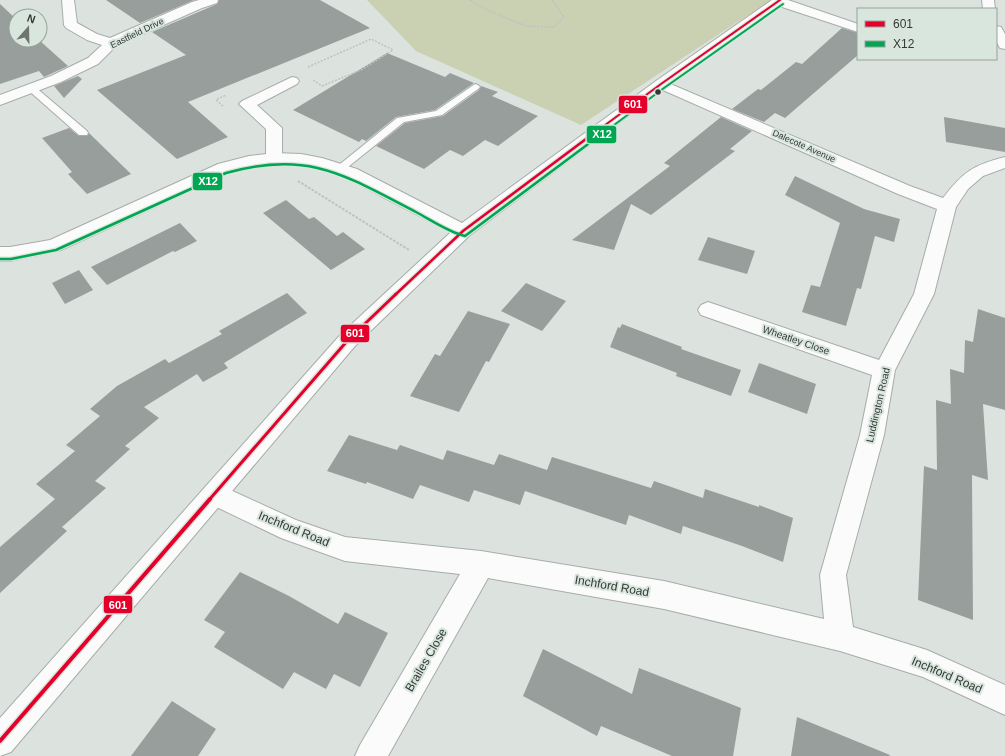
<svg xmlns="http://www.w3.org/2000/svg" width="1005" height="756" font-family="Arial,sans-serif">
  <rect width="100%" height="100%" fill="#dce3df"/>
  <!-- green -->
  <path fill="#c9d1b2" d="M367,0h404l-190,125 -165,-74z"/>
  <!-- building -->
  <path fill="#989e9b" d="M106,0h88l-54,23z
    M219,0h101l50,28 -182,74 40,35 -51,22 -80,-69 89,-35 -34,-23 65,-28z
    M0,4l16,15v21h23l29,26 -24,11 -5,-6 -39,13z
    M842,28l16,5v22l-73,63 -10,-5 -11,9 -32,-13 26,-20 3,1 35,-28 6,2z
    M387,53l58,24 5,-4 24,10 -39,27 -39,7 -30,24 -4,-2 -3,3 -66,-32z
    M78,76l4,3 -18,19 -10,-12z
    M481,86l17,6 -6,4 46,20 -40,30 -13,-6 -22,16 -13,-6 -26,19 -48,-23 29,-23 38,-7 36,-26z
    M721,117l31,14 -22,18 5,2 -84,64 -20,-11 -17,46 -42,-10 98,-74 -6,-3z
    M944,117l61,11v24l-59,-10z
    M69,128l10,8h8l2,-3 42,41 -44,20 -19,-20 4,-2 -30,-34z
    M795,176l69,33 36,10 -6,23 -19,-6 -14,53 -4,-1 -11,38 -44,-14 9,-27 9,2 20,-64 -55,-28z
    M286,200l23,19 5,-2 23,19 6,-4 22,17 -34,21 -68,-57z
    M180,223l17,18 -22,11 -2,-1 -66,34 -16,-18z
    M708,237l47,14 -8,23 -49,-14z
    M79,270l14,20 -28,14 -13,-21z
    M526,283l40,18 -24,30 -41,-20z
    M287,293l20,20 -83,50 4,5 -25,14 -6,-8 -53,33 15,11 -34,28 5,3 -35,32 11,7 -44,39 5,4 -67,62v-46l55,-48 -19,-15 39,-33 -9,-6 34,-29 -10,-7 27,-23 48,-27 4,4 53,-29 -3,-3z
    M978,309l27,9v92l-22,-6 5,76 -16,-5 1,145 -55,-20 6,-134 13,4 -1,-70 15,4 -1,-35 14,4 1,-33 8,2z
    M468,311l42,13 -21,38 -3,-1 -27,51 -49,-16 25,-42 5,2z
    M622,324l60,23 -1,2 60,21 -10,26 -55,-20 1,-3 -67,-26 8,-20 2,1z
    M759,363l57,21 -9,30 -59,-22z
    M349,435l48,15 3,-5 43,15 4,-10 47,15 5,-11 48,16 5,-13 99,31 3,-7 49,17 2,-9 54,18v-2l34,13 -10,44 -41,-16 -59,-20 -2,8 -52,-19 -3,10 -101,-34 -5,14 -46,-15 -5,12 -49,-17 -7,14 -46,-17 -1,2 -39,-13z
    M240,572l49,24 49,28 7,-12 43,21 -28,54 -26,-13 -8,15 -32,-17 -11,17 -69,-42 11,-15 -21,-12z
    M543,649l89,45 7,-26 102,40 -8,48h-61l-71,-30 -4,10 -74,-40z
    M172,701l44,28 -18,27h-67z
    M797,717l93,38 -1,1h-98z"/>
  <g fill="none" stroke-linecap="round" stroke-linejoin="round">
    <defs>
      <path id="lane" d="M475,84l3,1 2,2 -2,2 -36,26 -38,7 -61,49h-8l-1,-2 63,-51 39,-7z
        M31,85l3,1 53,45 1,2 -1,2h-8l-51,-45 -2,-2 2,-2z"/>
      <path id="street" d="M62,0h12l3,23 20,11 13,4 82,-36 7,-2h19l-1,3 -15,5 -86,38 -18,18 -37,18 -61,23v-10l51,-19 37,-18 14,-13 -15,-5 -21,-12 -2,-3z
        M772,0h16l70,24v8l-85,-28z
        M982,0h12l1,9h-12z
        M996,26l5,1 4,7v15l-5,-1 -4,-7z
        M292,77l5,1 2,3 -2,3 -40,21 25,23v30l-2,4 -6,1 -6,-1 -2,-4v-29l-27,-25 3,-3z
        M661,80l249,106 33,12c20,-26 30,-33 62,-41v11l-22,8 -15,13 -12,18 -22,87 -39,76 -11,65 -38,140 7,52 74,23 78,35v30l-82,-38 -83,-26 -176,-42 -176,-31 -100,178h-33l5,-11 100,-171 -115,-13 -64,-23 -75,-36 -3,-8 3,-8 9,-3 81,37 49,17 136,14 183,30 160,38 -4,-44 40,-140 12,-60 -171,-60 -3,-5 3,-5 7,-3 171,58 35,-66 23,-85 -39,-15 -242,-107 -2,-3 2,-3z"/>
      <path id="secondary" d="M772,0h14l-120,87 -196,148 -115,111 -344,406 -11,4v-38l341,-384 110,-102c-23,-12 -45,-23 -68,-35 -26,-14 -51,-29 -81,-33 -25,-3 -49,1 -72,8l-169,78 -51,11h-10v-14h10l40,-7 168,-76 31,-8 25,-3 27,1 21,4 35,11 105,54 194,-142z"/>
    </defs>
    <!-- lane casing -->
    <use href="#lane" stroke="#a7aca9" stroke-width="2"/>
    <!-- street casing -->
    <use href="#street" stroke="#a7aca9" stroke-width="2"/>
    <!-- secondary casing -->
    <use href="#secondary" stroke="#a7aca9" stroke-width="2"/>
    <!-- path-far1 -->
    <path stroke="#bec2c0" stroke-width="1.5" stroke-dasharray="2 1.5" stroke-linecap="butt" d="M470,0l17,10 39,16 28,1 10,-10 -12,-17
      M308,67l63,-28 22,11 -32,20 -39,16 -9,-6
      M223,106l-7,-6 10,-5"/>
    <!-- path -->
    <path stroke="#bec2c0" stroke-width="2" stroke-dasharray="2.5 1.5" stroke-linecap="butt" d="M298,181l111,69"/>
    <!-- lane -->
    <use href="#lane" fill="#fafbfa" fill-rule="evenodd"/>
    <!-- street -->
    <use href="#street" fill="#fafbfa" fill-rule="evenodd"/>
    <!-- secondary -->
    <use href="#secondary" fill="#fafbfa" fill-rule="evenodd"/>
    <defs>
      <path id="bus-1-far3" d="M597,131l64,-47 119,-84"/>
      <path id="bus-1-far2" d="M395,295l68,-64 135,-101"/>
      <path id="bus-1-far1" d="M209,500l139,-160 48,-46"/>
      <path id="bus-1" d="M0,741l210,-242"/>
      <path id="bus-2-far1" d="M606,131l58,-43 119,-84"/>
      <path id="bus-2" d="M0,259h11l45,-9 170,-77c83,-23 118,2 190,39 15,8 32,20 49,24l142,-106"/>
    </defs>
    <!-- bus-1-far3 casing -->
    <use href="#bus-1-far3" stroke="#d9e6de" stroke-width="4"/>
    <!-- bus-1-far2 casing -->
    <use href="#bus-1-far2" stroke="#d9e6de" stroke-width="5"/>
    <!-- bus-1-far1 casing -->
    <use href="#bus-1-far1" stroke="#d9e6de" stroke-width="6"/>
    <!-- bus-1 casing -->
    <use href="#bus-1" stroke="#d9e6de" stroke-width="7"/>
    <!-- bus-2-far1 casing -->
    <use href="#bus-2-far1" stroke="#d9e6de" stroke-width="4"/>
    <!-- bus-2 casing -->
    <use href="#bus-2" stroke="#d9e6de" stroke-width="5"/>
    <!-- bus-1-far3 -->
    <use href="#bus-1-far3" stroke="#e4002b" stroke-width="2"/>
    <!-- bus-1-far2 -->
    <use href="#bus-1-far2" stroke="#e4002b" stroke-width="2.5"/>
    <!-- bus-1-far1 -->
    <use href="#bus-1-far1" stroke="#e4002b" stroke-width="3"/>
    <!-- bus-1 -->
    <use href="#bus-1" stroke="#e4002b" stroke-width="4"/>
    <!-- bus-2-far1 -->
    <use href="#bus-2-far1" stroke="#00a651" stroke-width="2"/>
    <!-- bus-2 -->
    <use href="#bus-2" stroke="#00a651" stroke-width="2.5"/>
  </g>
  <!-- markers -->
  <circle fill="#343936" stroke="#d9e6de" stroke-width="1.5" cx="658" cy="92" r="3.5"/>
  <g text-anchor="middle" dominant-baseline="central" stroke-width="4" stroke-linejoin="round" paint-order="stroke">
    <!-- far-street labels -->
    <g font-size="9" fill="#343936" stroke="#d9e6de">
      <text transform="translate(137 33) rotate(-26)">Eastfield Drive</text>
      <text transform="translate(804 146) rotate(24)">Dalecote Avenue</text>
    </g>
    <!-- street labels -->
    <g font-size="10" fill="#343936" stroke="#d9e6de">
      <text transform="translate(796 340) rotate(19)">Wheatley Close</text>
      <text transform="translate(878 405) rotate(-77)">Luddington Road</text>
    </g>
    <!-- near-street labels -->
    <g font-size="12" fill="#343936" stroke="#d9e6de">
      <text transform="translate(294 529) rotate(22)">Inchford Road</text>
      <text transform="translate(612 586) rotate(10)">Inchford Road</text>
      <text transform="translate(426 660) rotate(-60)">Brailes Close</text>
      <text transform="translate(947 675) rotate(23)">Inchford Road</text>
    </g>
  </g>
  <g stroke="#d9e6de" stroke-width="1.5">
    <rect x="618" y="95" width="30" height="19" rx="4" fill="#e4002b"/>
    <rect x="586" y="125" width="31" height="19" rx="4" fill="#00a651"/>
    <rect x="192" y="172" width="31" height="19" rx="4" fill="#00a651"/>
    <rect x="340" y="324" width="30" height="19" rx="4" fill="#e4002b"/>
    <rect x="103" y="595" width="30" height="19" rx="4" fill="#e4002b"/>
  </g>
  <g font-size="11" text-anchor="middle" font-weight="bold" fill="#fff">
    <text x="633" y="108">601</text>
    <text x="602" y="138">X12</text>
    <text x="208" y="185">X12</text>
    <text x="355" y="337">601</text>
    <text x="118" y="609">601</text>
  </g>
  <!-- legend -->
  <rect x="857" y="8" width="140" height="52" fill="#d9e6de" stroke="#97a19b"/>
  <rect x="865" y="21" width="20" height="6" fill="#e4002b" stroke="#97a19b"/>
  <text x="893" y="28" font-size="12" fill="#343936">601</text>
  <rect x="865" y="41" width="20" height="6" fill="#00a651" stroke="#97a19b"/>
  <text x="893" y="48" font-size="12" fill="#343936">X12</text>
  <!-- north arrow -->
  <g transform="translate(28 28) rotate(20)"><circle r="19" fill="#d9e6de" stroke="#97a19b"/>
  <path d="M0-3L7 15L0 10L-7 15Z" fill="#6f7471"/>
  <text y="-6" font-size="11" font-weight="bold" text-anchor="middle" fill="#343936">N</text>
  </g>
</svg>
